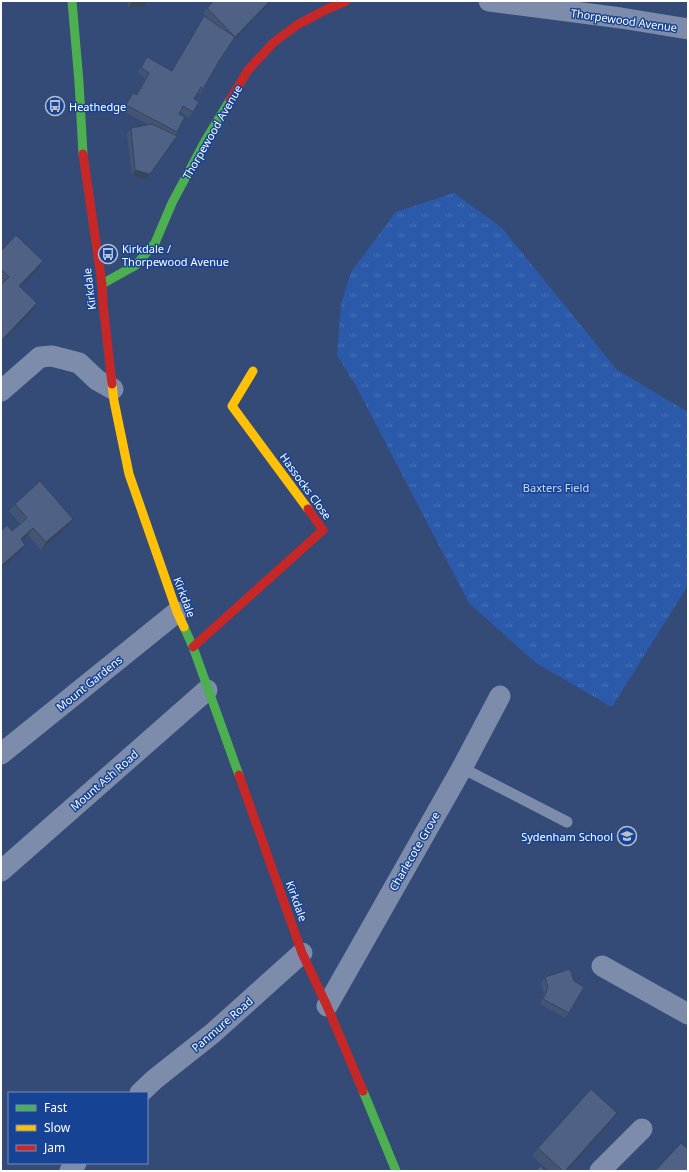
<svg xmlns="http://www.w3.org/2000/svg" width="689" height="1172" font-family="'Noto Sans',sans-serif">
  <defs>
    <pattern id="grass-tufts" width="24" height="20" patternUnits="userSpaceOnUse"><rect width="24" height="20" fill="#2b5aab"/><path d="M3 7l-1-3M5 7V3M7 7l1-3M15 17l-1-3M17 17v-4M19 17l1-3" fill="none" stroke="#4b73b8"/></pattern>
  </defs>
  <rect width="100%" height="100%" fill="#344b77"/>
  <!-- grass -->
  <path fill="url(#grass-tufts)" d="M454,193l48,35 115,142 71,42v173l-76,122 -76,-44 -67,-60 -113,-217 -19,-31 4,-51 10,-32 45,-60z"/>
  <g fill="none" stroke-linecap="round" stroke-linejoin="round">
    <!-- lane -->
    <path stroke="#7d8caa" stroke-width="11" d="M462,768l105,54"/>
    <!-- street -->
    <path stroke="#7d8caa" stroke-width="21" d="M489,1l132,17 67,11
      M1,391l39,-34 12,-1 27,7 18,17 16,9
      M1,754l176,-142
      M1,871l206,-181
      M602,966l86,48
      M327,1006l135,-238 38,-72
      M140,1093l15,-14 58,-46 89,-80
      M70,1171l6,-8
      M600,1171l42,-42"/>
    <!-- fast -->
    <path stroke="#4caf50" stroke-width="9" d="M72,1l7,81 4,72
      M102,284l34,-19 19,-22 17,-40 33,-62 25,-41
      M184,627l9,20 46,128
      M363,1091l33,80"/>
    <!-- slow -->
    <path stroke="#ffc107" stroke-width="9" d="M253,371l-21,35 76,103
      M112,384l2,17 15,73 48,138 7,15"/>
    <!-- jam -->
    <path stroke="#c62828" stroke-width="9" d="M230,100l18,-30 26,-28 23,-17 30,-16 19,-8
      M83,154l19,130 1,20 9,80
      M193,647l130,-117 -15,-21
      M239,775l63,178 25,53 36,85"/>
  </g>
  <!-- wall -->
  <path fill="#445473" d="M128,1h19l-3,6 -16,1z
    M272,1l-40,41 -13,19 -16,28 -3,5 -2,-1 -4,6 -1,13 -4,6 -9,-6 -1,2 -2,18 -2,3 2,1 -31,43 -14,-3 -5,-42 4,-6 18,-3 -26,-14 6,-13 4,-5 3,2 9,-17 -8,-5 10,-16 24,14 33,-55 6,5 -7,-8 4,-5z
    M1,251l37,18 -18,18 12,24 -31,-29z
    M15,504l58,15 -6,8 -26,23 -13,-15 -6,6 3,4 -5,7 -19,17v-38h11l8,-7 -11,-13z
    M545,977l24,36 -4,5 -25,-14 4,-11 -3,-10z
    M617,1113l-5,7 -45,51h-18l-17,-15 6,-8z"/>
  <!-- shaded-wall -->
  <path fill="#37455e" d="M147,1l-3,6 -16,1 4,-6z
    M270,1h2l-41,42 4,-6z
    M135,170l15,4 -4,5 -14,-3z
    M43,261l-5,8 -24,25 5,-8z
    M37,303l-5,8 -31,32v-2z
    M73,519l-6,8 -26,23 5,-8z
    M33,528l-5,7 -13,12 6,-8z
    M25,545l-5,7 -19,17v-3z
    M617,1113l-5,7 -45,51h-2z"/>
  <!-- building -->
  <path fill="#4f6286" stroke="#37455e" d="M132,1h15l-15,1z
    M214,1h56l-35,36 -16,24 -16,28 -2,-2 -7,12 5,3 -6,10 -10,-6 -4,8 6,3 -8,15 -51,-27 7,-12 4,2 12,-22 -8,-5 6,-11 25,14 32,-55 31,21 -28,-29z
    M152,124l25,12 -27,38 -15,-4 -4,-42z
    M16,235l27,26 -24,25 18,17 -36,38v-56l8,-8 -8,-8v-18z
    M40,481l33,38 -27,23 -13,-14 -12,11 4,6 -24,21v-35l6,-6 5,6 15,-13 -12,-14z
    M570,969l4,12 10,6 -15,26 -26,-14 5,-11 -3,-11z
    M591,1089l26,24 -52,58h-2l-25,-23z
    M681,1143l7,6v22h-33z
    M541,1166l4,5h-10z"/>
  <!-- icons -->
  <defs>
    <symbol id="bus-ring" viewBox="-11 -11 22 22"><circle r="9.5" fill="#174394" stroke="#b8c0cf" stroke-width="1.5"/><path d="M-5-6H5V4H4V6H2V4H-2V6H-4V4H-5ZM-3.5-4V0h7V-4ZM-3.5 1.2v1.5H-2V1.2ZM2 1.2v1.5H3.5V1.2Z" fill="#b8c0cf"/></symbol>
    <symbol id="school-ring" viewBox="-11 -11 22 22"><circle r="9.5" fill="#174394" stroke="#b8c0cf" stroke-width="1.5"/><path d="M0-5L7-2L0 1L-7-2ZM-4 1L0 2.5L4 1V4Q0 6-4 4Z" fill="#b8c0cf"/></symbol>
  </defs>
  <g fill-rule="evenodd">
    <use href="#bus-ring" x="44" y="95" width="22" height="22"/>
    <use href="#bus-ring" x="97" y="243" width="22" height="22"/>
    <use href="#school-ring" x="616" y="825" width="22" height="22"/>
  </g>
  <g text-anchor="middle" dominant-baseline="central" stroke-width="3" stroke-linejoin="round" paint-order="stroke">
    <!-- street labels -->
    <g font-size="11" fill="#fff" stroke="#174394">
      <text transform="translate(624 20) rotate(8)">Thorpewood Avenue</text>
      <text transform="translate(212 132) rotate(-60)">Thorpewood Avenue</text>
      <text transform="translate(89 289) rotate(-97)">Kirkdale</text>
      <text transform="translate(306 486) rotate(54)">Hassocks Close</text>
      <text transform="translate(185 597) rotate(69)">Kirkdale</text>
      <text transform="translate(89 683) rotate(-39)">Mount Gardens</text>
      <text transform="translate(104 780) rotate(-41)">Mount Ash Road</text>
      <text transform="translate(414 851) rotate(-60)">Charlecote Grove</text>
      <text transform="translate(297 901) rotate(70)">Kirkdale</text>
      <text transform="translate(222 1024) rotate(-41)">Panmure Road</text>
    </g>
    <!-- poi labels -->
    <g font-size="11" fill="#fff" stroke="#174394" text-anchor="start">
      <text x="69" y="106">Heathedge</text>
      <text x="122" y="248">Kirkdale /<tspan x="122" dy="13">Thorpewood Avenue</tspan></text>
      <text x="613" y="836" text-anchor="end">Sydenham School</text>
    </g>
    <!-- park labels -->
    <g font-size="11" fill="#cfdffc" stroke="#174394">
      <text x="556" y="487">Baxters Field</text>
    </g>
  </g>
  <!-- border -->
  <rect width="689" height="1172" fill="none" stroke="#ffffff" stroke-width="4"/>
  <!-- legend -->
  <rect x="8" y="1092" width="140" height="72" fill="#174394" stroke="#748ebf"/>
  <rect x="16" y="1105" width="20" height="6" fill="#4caf50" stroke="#748ebf"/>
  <text x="44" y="1112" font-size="12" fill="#ffffff">Fast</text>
  <rect x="16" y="1125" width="20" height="6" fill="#ffc107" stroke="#748ebf"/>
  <text x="44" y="1132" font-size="12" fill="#ffffff">Slow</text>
  <rect x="16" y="1145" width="20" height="6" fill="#c62828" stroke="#748ebf"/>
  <text x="44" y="1152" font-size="12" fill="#ffffff">Jam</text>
</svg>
